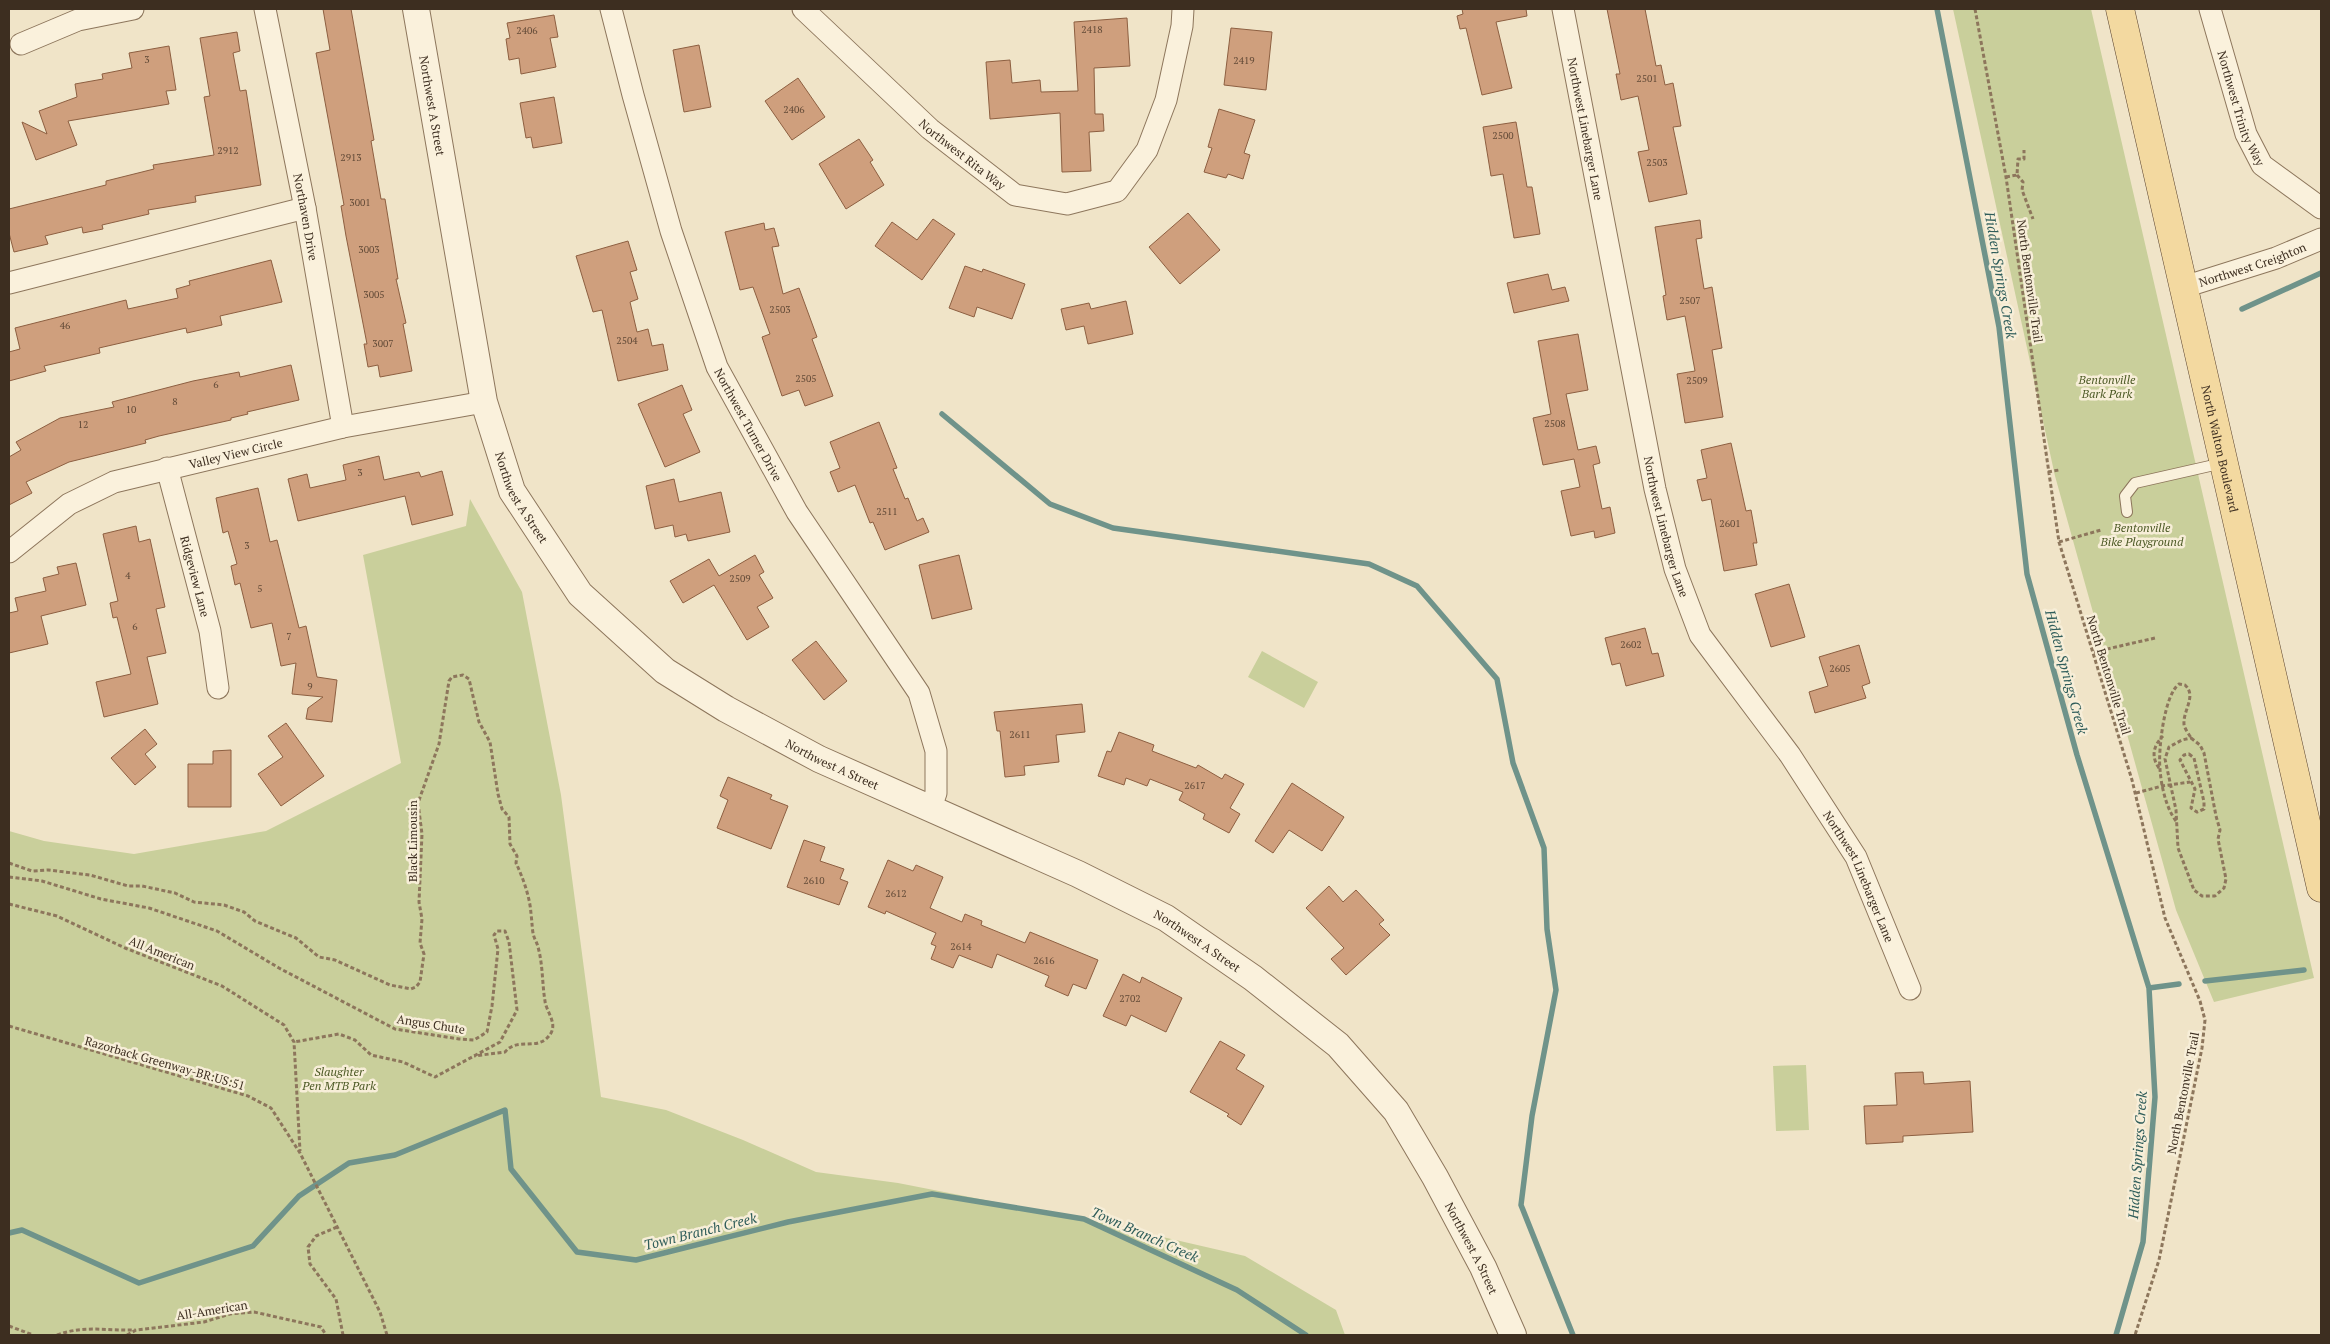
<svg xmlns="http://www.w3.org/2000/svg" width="2330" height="1344" font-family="'PT Serif',serif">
  <rect width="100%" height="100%" fill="#f0e4c8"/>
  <!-- green -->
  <path fill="#c9cf9b" d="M1953,9h138l223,969 -100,24 -38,-92 -121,-434z
    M470,499l52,93 39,203 40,302 65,13 77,30 73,32 82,11 204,40 143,33 91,54 9,25h-1336v-504l35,10 90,13 132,-23 135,-68 -38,-208 103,-29z
    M1262,651l56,31 -14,26 -56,-31z
    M1806,1065l3,65 -33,1 -3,-65z"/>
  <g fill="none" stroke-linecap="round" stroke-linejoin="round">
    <!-- stream -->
    <path stroke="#6f938a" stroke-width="5.5" d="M1937,9l62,318 28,247 50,181 72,233 6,109 -12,145 -27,93
      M2242,309l79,-36
      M942,414l108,90 63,24 256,36 48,22 80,93 16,84 31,85 3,81 9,61 -24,126 -11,89 52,130
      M2205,981l99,-11
      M2149,988l30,-4
      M9,1233l13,-3 117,53 114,-37 46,-50 50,-33 46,-8 110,-45 6,59 66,83 59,8 152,-38 144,-28 152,25 153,71 69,45"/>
  </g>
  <!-- building -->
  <path fill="#cf9f7d" stroke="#8d5f41" d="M323,9h28l23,131 -3,1 10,58h4l13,80h-2l10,44 -3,1 9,47 -32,6 -2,-12 -10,2 -4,-23h3l-21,-108 -5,-30 3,-1 -28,-152 14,-3z
    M1462,9h64l1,7 -31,6 16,66 -30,7 -16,-67 -6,1 -3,-13 6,-2z
    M1607,9h38l11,57 5,-1 4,20 8,-2 8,43 -8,1 14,67 -38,8 -11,-50 11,-2 -11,-54 -17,4 -5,-26h4z
    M554,15l4,22 -8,1 6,29 -35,7 -2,-16 -10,2 -3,-21 4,-1 -3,-15z
    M1127,18l3,48 -36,2 1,46h8l1,17 -15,1 2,39 -29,1 -2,-59 -70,6 -4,-57 24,-2 2,23 28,-3 1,12 37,-1 -4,-69z
    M1231,28l41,4 -6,58 -42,-5z
    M237,32l3,19 -7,2 7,38 6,-1 15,95 -66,11 1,6 -48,8 1,4 -47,11 1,4 -20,4 -1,-6 -37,9 3,8 -34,8 -5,-19v-24l97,-24v-4l48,-12 -1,-4 61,-10 -10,-58 6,-1 -10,-58z
    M699,45l12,62 -27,5 -11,-62z
    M169,46l7,44 -10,1 3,13 -101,17 9,24 -41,15 -14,-38 25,12 -8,-23 38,-14 -2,-13 28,-5 -1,-5 30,-6 -3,-15z
    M798,78l27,39 -33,23 -27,-39z
    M554,97l8,46 -29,5 -2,-11 -5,1 -6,-35z
    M1219,109l36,11 -11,33 6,2 -7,24 -15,-5 -2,4 -22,-6 8,-24 -4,-1z
    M1516,122l11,65h5l8,47 -26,4 -11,-64 -12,2 -8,-49z
    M859,139l14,21 -3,2 14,23 -38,24 -27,-45z
    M1188,213l32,37 -40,34 -31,-37z
    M933,219l22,15 -33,46 -47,-34 17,-24 25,18z
    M1700,220l2,18 -6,1 8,50 8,-2 10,61 -10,2 11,67 -38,6 -8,-49 18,-3 -10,-55 -18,4 -4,-24 3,-1 -11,-68z
    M764,223l1,7 9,-2 5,18 -7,1 11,47 16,-6 18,49 -5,2 21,57 -28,10 -6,-16 -17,6 -20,-59 8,-3 -17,-47 -13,3 -15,-58z
    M628,241l9,29 -7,2 8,27 -8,3 7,30 11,-3 4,17 11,-2 5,26 -50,11 -16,-71 -9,2 -17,-56z
    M271,260l11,42 -62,14 2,9 -35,8 -1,-5 -87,20 1,5 -56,13 2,5 -37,10v-29l11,-3 -5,-21 111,-28 2,9 50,-11 -2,-9 14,-4 -1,-4z
    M965,266l17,6 1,-3 42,15 -13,35 -35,-12 -3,10 -25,-9z
    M1548,274l4,16 13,-3 4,14 -55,12 -7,-30z
    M1126,301l7,33 -45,10 -4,-18 -18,4 -5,-21 28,-6 2,6z
    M1578,334l10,56 -22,4 12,56 18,-4 4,17 -7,2 9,44 8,-2 5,26 -20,5 -1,-7 -23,5 -10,-45 19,-4 -6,-28 -31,6 -10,-47 18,-4 -13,-73z
    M291,365l8,35 -52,12 1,2 -17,4v2l-72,16 -14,4 1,3 -77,19 -43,20 6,11 -23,12v-48l12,-7 -5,-8 44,-24 54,-11 -2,-5 81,-21 46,-9 1,5z
    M682,385l10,25 -9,4 17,38 -35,15 -27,-63z
    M879,422l18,46 -4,1 12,30 3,-1 9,23 6,-3 6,14 -44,18 -12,-28 -3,1 -15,-38 -17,7 -8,-20 10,-4 -10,-26z
    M1731,443l15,68 5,-1 6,33h-4l4,22 -33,6 -13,-72 -9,2 -5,-21 10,-2 -6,-28z
    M379,456l5,24 35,-8 2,5 21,-6 11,44 -41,10 -7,-29 -107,25 -10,-42 19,-5 3,14 36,-8 -3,-15z
    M674,479l5,23 42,-10 9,40 -42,9 -2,-7 -11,3 -2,-12 -18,4 -9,-43z
    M258,488l12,54 7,-2 22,88 7,-2 11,51 20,3 -5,42 -26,-3 2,-11 15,-11 -31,-3 4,-31 -15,3 -9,-43 -21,5 -11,-45 -5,2 -4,-19 6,-2 -9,-33 -5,2 -7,-35z
    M136,526l3,16 11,-3 15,68 -9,2 10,44 -19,4 11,47 -54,13 -8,-35 35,-8 -14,-57 -4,1 -3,-15 8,-2 -15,-67z
    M755,555l9,17 -5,3 14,23 -16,9 12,20 -22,13 -33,-55 -31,18 -13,-22 39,-22 10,17z
    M959,555l13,54 -40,10 -13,-54z
    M76,563l10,42 -45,11 7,28 -39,9v-40l9,-2 -3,-13 31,-7 -3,-13 16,-4 -2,-7z
    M1789,584l16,53 -34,10 -16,-53z
    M1645,628l7,26 6,-1 6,23 -38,10 -6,-23 -8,2 -7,-27z
    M816,641l31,40 -23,19 -32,-40z
    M1859,645l11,38 -8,3 4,12 -51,15 -6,-21 19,-6 -9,-29z
    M1082,704l3,28 -29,3 3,27 -35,4 1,9 -20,2 -5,-46h-3l-3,-19z
    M286,723l38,53 -43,30 -23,-32 25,-17 -15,-21z
    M145,729l12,15 -12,10 11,13 -21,18 -24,-27z
    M1119,732l35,13 -2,6 44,17 2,-3 24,14 3,-5 19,10 -14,24 10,6 -11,19 -26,-14 2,-5 -26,-14 4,-8 -33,-13 -3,7 -21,-8 -2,7 -26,-9 9,-25 4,1z
    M231,750v57h-43v-43h25v-13z
    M728,777l44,18 -2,4 18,7 -17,43 -54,-21 11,-28 -8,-4z
    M1292,783l52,34 -22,34 -33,-21 -16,23 -18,-12z
    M804,840l21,7 -5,14 24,8 -4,10 8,3 -9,23 -52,-18z
    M888,860l25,11 3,-6 27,12 -13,31 32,14 3,-8 17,7 -1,4 44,18 5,-11 68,28 -12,29 -13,-5 -5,12 -23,-10 4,-10 -52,-22 -5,14 -33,-13 -6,13 -22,-9 5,-13 -5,-2 5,-11 -50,-22 -1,3 -17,-7z
    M1329,886l14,16 13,-12 28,30 -5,4 11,11 -44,40 -15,-16 13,-11 -38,-40z
    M1123,974l17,9 2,-6 40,21 -16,34 -35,-17 -5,11 -23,-10z
    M1220,1041l25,14 -9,14 28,17 -23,39 -14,-9 2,-2 -39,-22z
    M1923,1072l1,12 46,-3 3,51 -70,4v6l-37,2 -2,-38 33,-1 -2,-32z"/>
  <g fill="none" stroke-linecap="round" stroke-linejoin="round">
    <defs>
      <path id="service" d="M2127,512l-2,-16 10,-13 88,-20"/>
      <g id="minor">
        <path id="s1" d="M265,9l40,199 38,219"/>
        <path id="s2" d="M611,9l22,86 38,136 46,136 80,145 122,181 17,58v42l-6,17"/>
        <path id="s3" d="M803,9l127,120 85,66 52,9 50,-13 30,-41 19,-50 16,-74 1,-17"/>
        <path id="s4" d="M1563,9l92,480 20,80 25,66 90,120 66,102 54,132"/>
        <path id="s5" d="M2210,9l36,125 16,31 59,43"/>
        <path d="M21,44l57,-24 55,-11"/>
        <path d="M9,283l296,-75"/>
        <path id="s6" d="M2184,287l92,-29 45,-19"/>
        <path id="s7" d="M167,468l43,163 8,57"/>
        <path id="s8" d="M9,552l60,-48 45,-22 229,-55 141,-25"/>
      </g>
      <g id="tertiary">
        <path id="s9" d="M416,9l68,393 28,89 68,103 85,77 61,38 93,50 259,115 88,44 87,60 85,67 58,66 39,66 48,90 30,68"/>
      </g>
      <g id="primary">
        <path id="s10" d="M2120,9l201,879"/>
      </g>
    </defs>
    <!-- service casing -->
    <use href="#service" stroke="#8d765c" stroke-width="12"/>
    <!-- minor casing -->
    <use href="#minor" stroke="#8d765c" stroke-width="23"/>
    <!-- tertiary casing -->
    <use href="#tertiary" stroke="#8d765c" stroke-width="28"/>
    <!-- primary casing -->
    <use href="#primary" stroke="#5b4430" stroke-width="29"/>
    <!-- path -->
    <path stroke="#8d765c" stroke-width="3" stroke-dasharray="4 2.5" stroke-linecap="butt" d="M1975,9l31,168 53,365 73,238 33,138 35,83 5,19 -3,28 -43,212 -24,75
      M2017,175l6,7 -1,8 11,29
      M2006,177l11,-2 1,-16h6v-9
      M2048,472l11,-2
      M2059,542l42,-12
      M2094,652l61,-14
      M2191,738l9,7 4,8 12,63 4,14 -2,9 8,40 -2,9 -9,8h-13l-8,-6 -16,-42 -2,-38 -11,-51 4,-12 13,-7z
      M2189,754l5,4 10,44v7l-7,3 -6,-4 4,-19 -15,-29 4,-5z
      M2159,768c-8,-11 -6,-22 4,-32
      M2136,793l26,-7 28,-4
      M2176,821c-10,-13 -15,-36 -16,-52 -2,-18 4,-74 19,-85l6,1c12,11 -2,25 -1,39 0,4 5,10 7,14
      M9,863l23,8 16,-1 42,5 38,11h14l33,7 19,9 30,3 20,7 11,9 41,17 23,19 16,3 55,25 21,4 5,-2 4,-5 4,-28 -4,-11 2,-24 -3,-17 3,-68 -4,-31 21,-59 10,-63 3,-4 11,-2 6,4 10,43 11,20 8,52 4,15 7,8 1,27 7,12 -1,7c7,15 14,34 15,51 1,7 1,13 2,19 1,6 4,9 5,14 5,18 4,36 7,54 1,10 12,21 6,32 -12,20 -33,3 -46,19l-31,4
      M9,877l33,4 59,18 48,9 68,23 62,37 116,61 64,10 15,1 13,-8 5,-26 6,-57 -4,-14 3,-4h8l4,11 8,68 -17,32 -65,35 -32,-15 -32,-7 -16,-15 -16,-6 -45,8
      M9,904l48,12 68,32 97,38 62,39 10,17 6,109
      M9,1026l239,70 23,12 29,45 80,159 7,23
      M337,1227l-21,9 -8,11 2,17 26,35 7,36
      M9,1326l24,9
      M57,1335c27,-10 51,-4 78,-5
      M127,1335l9,-5 68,-8 26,-8 24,-2 67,15 5,8"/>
    <!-- service -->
    <use href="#service" stroke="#faf1dc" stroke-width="10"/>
    <!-- minor -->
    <use href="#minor" stroke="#faf1dc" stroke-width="21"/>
    <!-- tertiary -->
    <use href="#tertiary" stroke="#faf1dc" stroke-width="26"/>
    <!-- primary -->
    <use href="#primary" stroke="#f3d9a0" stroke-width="28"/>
  </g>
  <g text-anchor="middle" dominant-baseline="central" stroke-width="5" stroke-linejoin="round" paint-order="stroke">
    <!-- number labels -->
    <g font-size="10" fill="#624a37">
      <text x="1092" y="29">2418</text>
      <text x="527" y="30">2406</text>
      <text x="147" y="59">3</text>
      <text x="1244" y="60">2419</text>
      <text x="1647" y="78">2501</text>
      <text x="794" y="109">2406</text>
      <text x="1503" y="135">2500</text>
      <text x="228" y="150">2912</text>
      <text x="351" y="157">2913</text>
      <text x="1657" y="162">2503</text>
      <text x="360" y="202">3001</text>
      <text x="369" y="249">3003</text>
      <text x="374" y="294">3005</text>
      <text x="1690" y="300">2507</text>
      <text x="780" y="309">2503</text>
      <text x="65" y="325">46</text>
      <text x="627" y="340">2504</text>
      <text x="383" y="343">3007</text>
      <text x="806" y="378">2505</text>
      <text x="1697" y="380">2509</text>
      <text x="216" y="384">6</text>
      <text x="175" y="401">8</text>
      <text x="131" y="409">10</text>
      <text x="1555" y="423">2508</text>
      <text x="83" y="424">12</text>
      <text x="360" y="472">3</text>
      <text x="887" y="511">2511</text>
      <text x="1730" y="523">2601</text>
      <text x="247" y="545">3</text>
      <text x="128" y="575">4</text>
      <text x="740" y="578">2509</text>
      <text x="260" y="588">5</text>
      <text x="135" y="626">6</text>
      <text x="289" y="636">7</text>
      <text x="1631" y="644">2602</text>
      <text x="1840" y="668">2605</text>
      <text x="310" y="686">9</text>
      <text x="1020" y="734">2611</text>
      <text x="1195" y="785">2617</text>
      <text x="814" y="880">2610</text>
      <text x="896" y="893">2612</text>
      <text x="961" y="946">2614</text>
      <text x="1044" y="960">2616</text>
      <text x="1130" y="998">2702</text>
    </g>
    <!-- street labels -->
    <g font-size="12" fill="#3d2e20" stroke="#f7eed8">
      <text stroke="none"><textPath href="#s9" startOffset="98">Northwest A Street</textPath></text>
      <text stroke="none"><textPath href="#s5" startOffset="104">Northwest Trinity Way</textPath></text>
      <text stroke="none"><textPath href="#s4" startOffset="122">Northwest Linebarger Lane</textPath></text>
      <text stroke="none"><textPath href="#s3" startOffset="216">Northwest Rita Way</textPath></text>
      <text stroke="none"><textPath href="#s1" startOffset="212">Northaven Drive</textPath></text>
      <text stroke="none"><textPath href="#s6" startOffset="72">Northwest Creighton</textPath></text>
      <text transform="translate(2030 281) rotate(82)">North Bentonville Trail</text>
      <text stroke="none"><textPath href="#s2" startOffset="439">Northwest Turner Drive</textPath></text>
      <text stroke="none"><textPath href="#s10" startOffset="451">North Walton Boulevard</textPath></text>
      <text stroke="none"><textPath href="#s8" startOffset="252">Valley View Circle</textPath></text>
      <text stroke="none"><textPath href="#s9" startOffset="502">Northwest A Street</textPath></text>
      <text stroke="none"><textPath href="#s4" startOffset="528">Northwest Linebarger Lane</textPath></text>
      <text stroke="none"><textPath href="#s7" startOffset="112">Ridgeview Lane</textPath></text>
      <text transform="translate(2109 675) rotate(73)">North Bentonville Trail</text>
      <text stroke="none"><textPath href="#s9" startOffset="922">Northwest A Street</textPath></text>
      <text transform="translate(412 841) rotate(-90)">Black Limousin</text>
      <text stroke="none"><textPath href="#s4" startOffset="932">Northwest Linebarger Lane</textPath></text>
      <text stroke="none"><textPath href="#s9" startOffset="1328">Northwest A Street</textPath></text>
      <text transform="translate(162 953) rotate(22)">All American</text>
      <text transform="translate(431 1024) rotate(9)">Angus Chute</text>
      <text transform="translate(165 1063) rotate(16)">Razorback Greenway-BR:US:51</text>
      <text transform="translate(2183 1093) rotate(-79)">North Bentonville Trail</text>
      <text stroke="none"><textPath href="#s9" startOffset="1748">Northwest A Street</textPath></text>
      <text transform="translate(212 1310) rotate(-9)">All-American</text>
    </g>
    <!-- park labels -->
    <g font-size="12" font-style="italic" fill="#4d5a26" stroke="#f7eed8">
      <text x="2107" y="379">Bentonville<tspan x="2107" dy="14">Bark Park</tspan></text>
      <text x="2142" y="527">Bentonville<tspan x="2142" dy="14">Bike Playground</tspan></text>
      <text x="339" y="1071">Slaughter<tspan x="339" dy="14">Pen MTB Park</tspan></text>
    </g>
    <!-- water labels -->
    <g font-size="14" font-style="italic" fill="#2f5d5a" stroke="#f7eed8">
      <text transform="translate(2001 275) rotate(80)">Hidden Springs Creek</text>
      <text transform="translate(2067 672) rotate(75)">Hidden Springs Creek</text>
      <text transform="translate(2137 1155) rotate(-86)">Hidden Springs Creek</text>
      <text transform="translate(700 1231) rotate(-14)">Town Branch Creek</text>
      <text transform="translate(1145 1234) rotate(24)">Town Branch Creek</text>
    </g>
  </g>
  <!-- border -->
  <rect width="2330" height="1344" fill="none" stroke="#3d2e20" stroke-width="20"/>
</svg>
